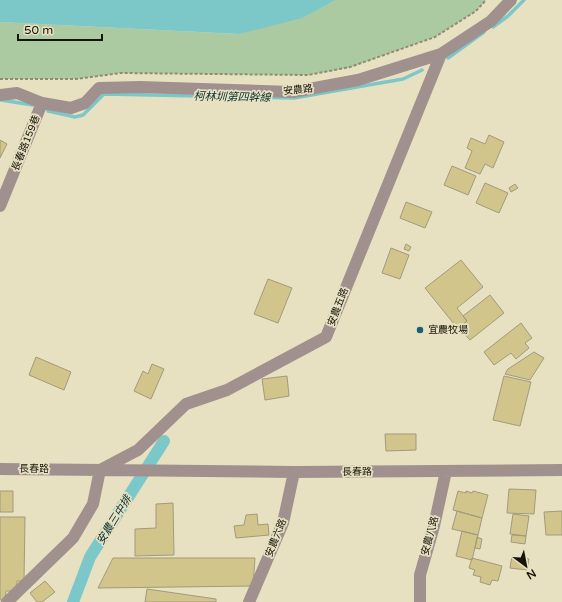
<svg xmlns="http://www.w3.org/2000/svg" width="562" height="602" font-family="'Varela Round','Noto Sans TC',sans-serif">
  <rect width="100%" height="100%" fill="#e7e1c2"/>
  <!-- green -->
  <path fill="#accaa1" d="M334,0h152l-10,11 -41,26 -87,31 -40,7 -187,-2 -45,6h-76v-57l239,12z"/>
  <!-- water -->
  <path fill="#7cc8c9" d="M0,0h335l-33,18 -63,16 -239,-12z"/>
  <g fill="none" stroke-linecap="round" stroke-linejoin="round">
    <!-- stream -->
    <path stroke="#7cc8c9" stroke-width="3.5" d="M493,27l15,-11 16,-16
      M448,58l36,-26
      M1,100l32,5
      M48,111l27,6 8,-2 21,-21 190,4 109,-19 19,-9"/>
    <!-- canal -->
    <path stroke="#7cc8c9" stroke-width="12" d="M73,602l17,-45 74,-116"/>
  </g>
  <!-- building -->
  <path fill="#d2c58c" stroke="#a19a7d" d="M489,135l15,7 -11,26 -8,-4 -5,10 -15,-6 7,-17 -5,-3 4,-10 14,6z
    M0,140l7,4 -7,14z
    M452,166l24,10 -8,19 -24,-10z
    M485,183l23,10 -9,20 -23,-10z
    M515,184l3,4 -7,4 -2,-4z
    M406,202l26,10 -7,16 -25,-10z
    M406,244l5,3 -2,4 -5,-2z
    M391,248l18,7 -9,24 -18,-6z
    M461,260l22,27 -26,21 10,13 -9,8 -33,-41z
    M268,279l24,9 -14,35 -24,-9z
    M490,295l14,18 -34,27 -11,-12 8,-7 -4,-5z
    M521,323l11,15 -7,5 4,5 -13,11 -5,-6 -17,12 -10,-13z
    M534,352l10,6 -14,22 -25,-6 3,-5z
    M36,357l35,15 -7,18 -35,-15z
    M152,364l12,5 -13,30 -17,-8 9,-20 5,3z
    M287,376l2,20 -24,4 -3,-21z
    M504,376l27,6 -11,44 -27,-6z
    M385,434h31v16l-30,1z
    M509,489l27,1 -2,24 -27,-1z
    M0,491h13v21h-13z
    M458,491l8,2v-2l6,2 1,-2 15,4 -6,23 -29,-8z
    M173,503l1,52 -39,1v-27l21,-1v-24z
    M457,511l25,7 -4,17 -26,-6z
    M562,511v24h-16l-2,-23z
    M257,514l1,11 10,-1 1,11 -33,3 -2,-12 10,-1 2,-10z
    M513,514l16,2 -3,20 -16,-2z
    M0,517h25l-1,64h-7v10h-11l-1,9h-5z
    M462,531l16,4 -6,25 -16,-4z
    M512,535l14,1 -1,8 -14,-2z
    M477,537l5,2 -2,10 -5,-1z
    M512,556l17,3 -2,11 -17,-2z
    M113,558h142l-2,28 -155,2z
    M472,558l30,8 -4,15 -6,-1 -2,5 -10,-3 1,-5 -8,-2 2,-5 -6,-2z
    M45,581l10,11 -13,10h-5l-7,-9z
    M147,589l69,10v3h-71z"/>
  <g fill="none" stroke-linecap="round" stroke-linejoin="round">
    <!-- path -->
    <path stroke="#8f8b74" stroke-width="2" stroke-dasharray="3 2" stroke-linecap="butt" d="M0,79h76l45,-6 187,2 42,-8 85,-30 41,-26 10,-11"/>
    <!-- minor -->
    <path stroke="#a0918f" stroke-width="12" d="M0,95l17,-2 25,10 29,5 14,-5 14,-15 41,-1 153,5 65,-12 83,-26 50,-33 20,-21
      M0,206l42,-103
      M0,469l294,3 268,-2
      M7,602l66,-64 20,-34 7,-34 38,-20 48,-46 41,-14 99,-53 115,-283
      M249,602l34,-79 11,-51
      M420,602v-27l14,-49 12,-55"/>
  </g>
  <!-- markers -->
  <circle fill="#1c5f73" stroke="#e7e1c2" stroke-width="1.5" cx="420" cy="330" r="4"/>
  <g text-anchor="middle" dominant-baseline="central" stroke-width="3.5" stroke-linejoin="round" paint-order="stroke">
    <!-- street labels -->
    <g font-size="10" fill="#171409" stroke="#e7e1c2">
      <text transform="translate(298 90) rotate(-6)">安農路</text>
      <text transform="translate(26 143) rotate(-68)">長春路159巷</text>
      <text transform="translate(338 307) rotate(-69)">安農五路</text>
      <text x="34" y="469">長春路</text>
      <text transform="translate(357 472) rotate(-1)">長春路</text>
      <text transform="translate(430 536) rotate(-75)">安農八路</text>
      <text transform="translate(276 538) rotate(-68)">安農六路</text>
    </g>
    <!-- poi labels -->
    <g font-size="10" fill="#171409" stroke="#e7e1c2" text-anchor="start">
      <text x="428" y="330">宜農牧場</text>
    </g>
    <!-- water labels -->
    <g font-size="11" font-style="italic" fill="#082f30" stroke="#e7e1c2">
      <text transform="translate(232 97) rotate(1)">柯林圳第四幹線</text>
      <text transform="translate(114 520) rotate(-58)">安農三中排</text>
    </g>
  </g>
  <!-- north arrow -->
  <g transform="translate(526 566) rotate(148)" stroke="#e7e1c2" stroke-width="3" paint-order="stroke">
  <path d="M0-3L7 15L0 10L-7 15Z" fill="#171409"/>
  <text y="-6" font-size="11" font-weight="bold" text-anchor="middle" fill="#171409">N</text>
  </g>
  <!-- scale -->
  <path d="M18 34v6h84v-6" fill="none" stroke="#171409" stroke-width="2"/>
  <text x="24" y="34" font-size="12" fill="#171409" stroke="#e7e1c2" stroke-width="3" paint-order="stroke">50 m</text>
</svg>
